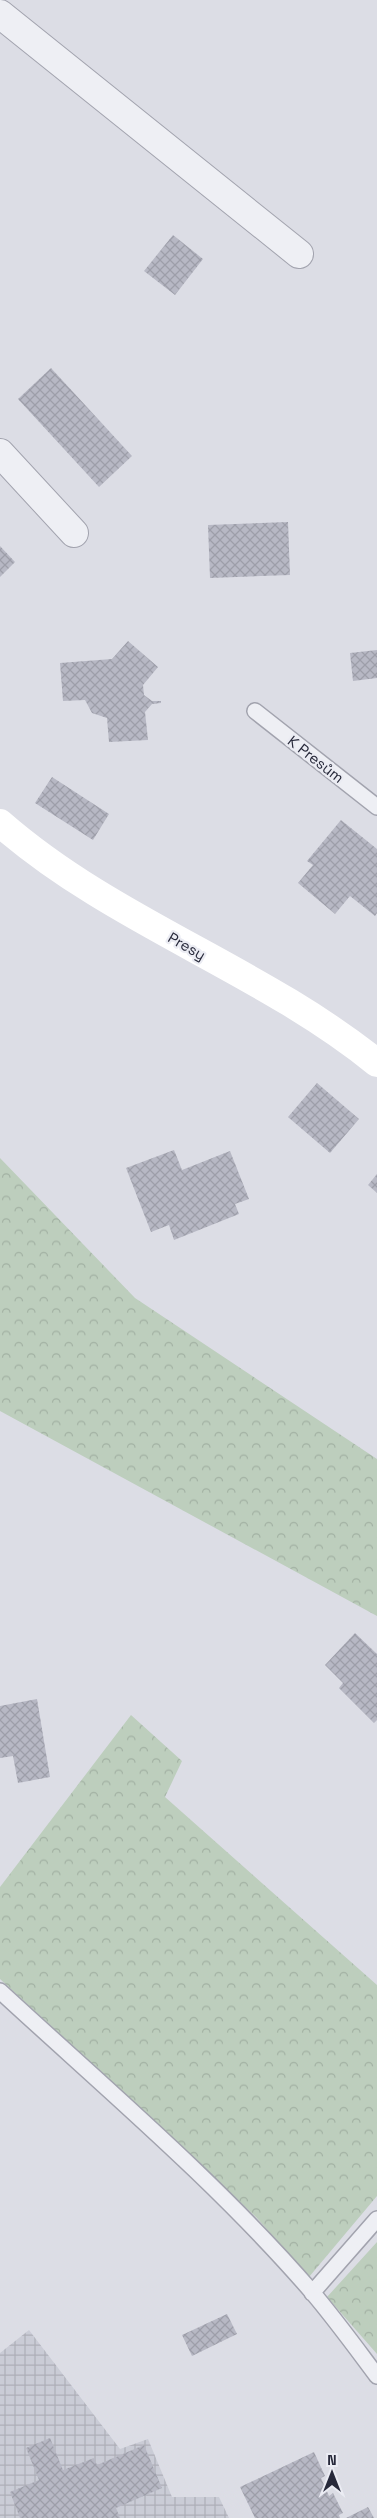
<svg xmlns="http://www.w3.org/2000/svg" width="377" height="2518" font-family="'Space Grotesk',sans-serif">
  <defs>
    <pattern id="industrial-grid" width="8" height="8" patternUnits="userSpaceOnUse" patternTransform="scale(1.25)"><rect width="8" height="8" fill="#caccd6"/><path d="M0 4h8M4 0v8" fill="none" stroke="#aeafb8"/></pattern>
    <pattern id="forest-crowns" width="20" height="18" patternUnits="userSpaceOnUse" patternTransform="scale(1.25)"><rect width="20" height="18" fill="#bdcebd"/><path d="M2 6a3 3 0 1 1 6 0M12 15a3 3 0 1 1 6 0" fill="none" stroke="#a2b1a3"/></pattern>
    <pattern id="building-cross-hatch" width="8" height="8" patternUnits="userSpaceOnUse" patternTransform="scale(1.25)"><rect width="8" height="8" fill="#b7b8c4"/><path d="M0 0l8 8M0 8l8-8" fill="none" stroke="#9d9ea9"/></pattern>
  </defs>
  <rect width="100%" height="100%" fill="#dcdde5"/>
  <!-- industrial -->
  <path fill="url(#industrial-grid)" d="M29,2330l91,119 28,-10 24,58h47l10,21h-229v-165z"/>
  <!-- forest -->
  <path fill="url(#forest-crowns)" d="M0,1158l135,140 242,161v157l-377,-205z
    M131,1715l51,46 -17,36 212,188v211l-68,81 -53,-60 -256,-238v-92z
    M377,2242v112l-50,-57z"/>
  <!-- building -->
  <path fill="url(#building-cross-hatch)" d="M173,235l30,24 -28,36 -31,-24z
    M51,368l81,88 -33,31 -81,-88z
    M288,522l2,53 -80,3 -2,-53z
    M0,546l15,16 -15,15z
    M128,641l30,26 -15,18 1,10 8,6h9v2l-9,1 -7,8 3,28 -39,2 -2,-24 -15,-5 -7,-13 -22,1 -3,-38 52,-4z
    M377,650v28l-24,3 -3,-28z
    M52,777l57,37 -16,26 -58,-37z
    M341,820l36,29v64l-2,3 -25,-20 -15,18 -37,-31 15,-18 -6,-4z
    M317,1083l42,36 -29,34 -42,-36z
    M174,1150l8,20 48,-19 19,48 -14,5 4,10 -65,26 -5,-15 -18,7 -25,-64z
    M377,1174v19l-9,-8z
    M355,1633l22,21v66l-3,3 -35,-35 4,-5 -18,-18z
    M37,1699l13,78 -32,6 -5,-27 -13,2v-52z
    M227,2314l10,20 -45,22 -10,-21z
    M50,2438l13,32 31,-12 3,7 47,-20 18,43 -46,20 4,10h-100l-10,-26 29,-12 -13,-32z
    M314,2452l11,24 -4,2 8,18 4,-3 10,20 -4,2 1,3h-85l-15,-31z
    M368,2507l6,11h-28z"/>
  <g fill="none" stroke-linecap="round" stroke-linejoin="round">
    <defs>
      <path id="lane" d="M255,711l122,96
        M0,1991c104,96 220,194 312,301 23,27 44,56 65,84
        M312,2293l65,-74"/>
      <path id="street" d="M0,14l299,240
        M0,453l74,80"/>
    </defs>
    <!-- lane casing -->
    <use href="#lane" stroke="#a2a3ae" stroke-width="18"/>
    <!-- street casing -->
    <use href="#street" stroke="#a2a3ae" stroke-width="30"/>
    <!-- lane -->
    <use href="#lane" stroke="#eeeff4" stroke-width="15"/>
    <!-- street -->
    <use href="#street" stroke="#eeeff4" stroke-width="28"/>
    <!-- secondary -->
    <path stroke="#fff" stroke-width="28" d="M0,823c113,99 261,146 377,240"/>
  </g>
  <g text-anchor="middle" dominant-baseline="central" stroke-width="4.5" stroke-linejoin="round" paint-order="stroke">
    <!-- street labels -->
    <g font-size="15" fill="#27293a" stroke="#ebecf3">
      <text transform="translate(316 759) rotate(38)">K Presům</text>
      <text transform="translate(187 946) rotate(30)">Presy</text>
    </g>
  </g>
  <!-- north arrow -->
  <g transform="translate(332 2473)" stroke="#ebecf3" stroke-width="4" paint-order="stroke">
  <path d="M0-4L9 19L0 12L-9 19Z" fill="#27293a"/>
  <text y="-8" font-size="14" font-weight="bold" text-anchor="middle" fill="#27293a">N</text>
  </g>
</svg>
